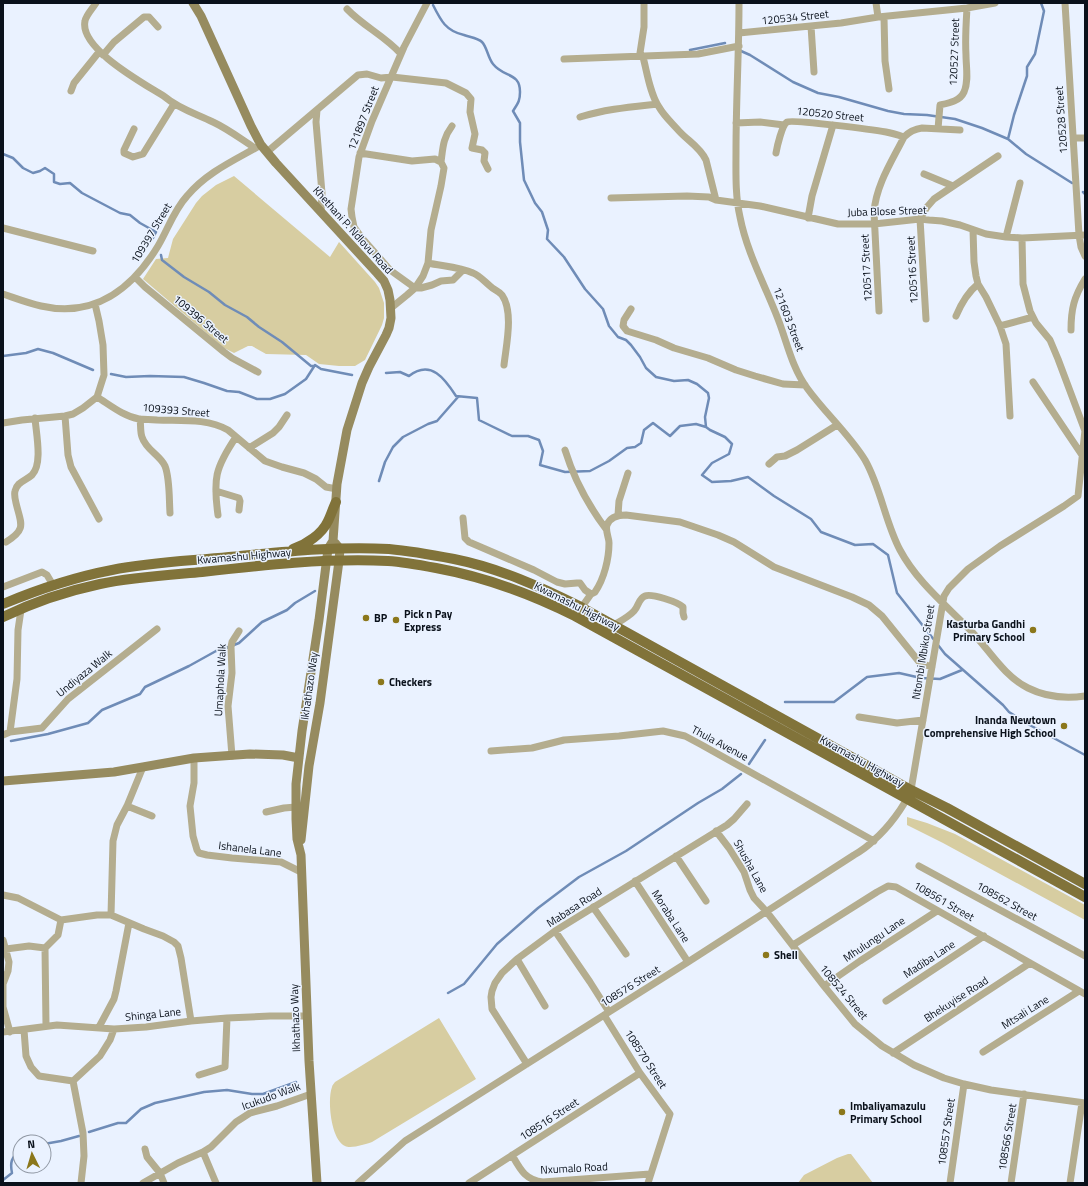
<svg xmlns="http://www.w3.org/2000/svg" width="1088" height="1186" font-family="'Titillium Web',sans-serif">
  <rect width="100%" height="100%" fill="#eaf2ff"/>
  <!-- green -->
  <path fill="#d7cda1" d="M234,176l96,81 9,-15 36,40 4,6 5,15v15l-2,7 -17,35 -10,6h-16l-20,-2 -13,-9 -40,-1 -14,-8h-4l-14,7 -10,-5 -81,-69 13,-20 12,-1 5,-19 23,-36 6,-7 14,-11z
    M907,817l20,6 28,11 130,71v15l-142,-77 -36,-18z
    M439,1018l37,61 -104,63c-6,2 -21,7 -27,4 -14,-6 -18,-46 -13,-59 0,-2 2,-3 3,-5z
    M848,1154h3l22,29h-75l6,-8 33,-17z"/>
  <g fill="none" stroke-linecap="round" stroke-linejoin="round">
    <!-- stream -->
    <path stroke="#6f8cb7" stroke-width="2.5" d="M433,5c8,16 13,26 31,30 5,2 14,3 18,7 5,5 6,16 11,22 11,14 27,8 27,28 0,9 -2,11 -7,19l7,12v19l4,38 11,23 7,9 6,18 -1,9 17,18 21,32 18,20 6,17 9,11 8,3 5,5 9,12 6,11 10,9 18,4 14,-1 9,4 11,9 1,5 -4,19 1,10
      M690,50l35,-7
      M741,51l9,4 43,27 25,11 21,4 49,14 16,3 23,1 28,4 27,9 26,11 18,15 46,29
      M1008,139l6,-24 13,-39v-9l8,-13 9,-43 -3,-8
      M3,154l10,4 10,10 10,5 7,-2 5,-3 9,6v8l6,2 10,-1 12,10 38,20 10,2 10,8 16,9 -3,6
      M1083,192l2,2
      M161,255l1,5 22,17 25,15 16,13 22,12 12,10 23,15 29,24h3
      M3,356l23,-3 12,-4 15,4 40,17
      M386,373l14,-1 9,4c22,-17 36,3 47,20l21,2 2,22 33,16h16l11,4 4,11 -3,14 25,7 25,-1 19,-10 18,-13 8,-1 6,-4 3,-13 9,-7 17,13 10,-10 16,-2 10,3 4,3 15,7 7,7 -3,10 -17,9 -10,12 10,7 19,-1 17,-4 26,19 37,23 10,13 34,13 18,-1 15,11 9,38 38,48
      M111,374l15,3 24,-1 34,1 20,6 23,8 12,1 18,7h13l15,-5 21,-15 9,-14 6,4 31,6
      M379,481l6,-19 8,-15 10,-10 25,-13 9,-3 21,-24
      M234,645l5,-2 23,-21 25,-12 8,-7 20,-12
      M938,645l7,9 58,51 6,7 17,11 59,32
      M785,702h49l33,-25 32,-4 22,5 19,1 22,-9
      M11,741l37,-7 40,-11 14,-13 38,-16 5,-7 44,-21 27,-15 13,-4
      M749,764l16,-24
      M448,993l16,-9 33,-40 41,-36 41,-31 47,-26 72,-48 24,-14 19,-15
      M89,1132l29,-9h8l15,-14 14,-6 49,-11 23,-2 25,4h11l33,-12
      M44,1144l17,-3 18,-5
      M3,1180l9,-7c-2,-10 -1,-16 8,-22"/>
    <!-- street -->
    <path stroke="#b4ad8f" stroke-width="7" d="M96,3c-3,5 -10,12 -11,18 -6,28 60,63 80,76 14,12 32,17 48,25 15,7 28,17 42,26
      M644,3v24l-4,26 3,4c4,15 7,37 16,50 5,9 13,16 20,24 9,10 21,16 27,29l10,40
      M739,3c0,49 -3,98 -3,147 0,22 -1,45 4,67 7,36 25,68 38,102 9,23 14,49 29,69 18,25 42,46 58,72 16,28 20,62 35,90 17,32 47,56 72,82 18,19 32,44 56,56 18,9 37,11 57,8
      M876,3l2,14
      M1065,3l14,232 2,12 4,9
      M347,9c16,17 38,27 54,45
      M884,17l1,44 4,28
      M811,26l3,46
      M739,33l102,-10 37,-6 89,-9 28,-5
      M103,55l11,-13 30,-25h5l9,10
      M564,59l134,-5 41,-8
      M71,91l3,-8 25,-31
      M317,110l-1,12 6,71 -1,19
      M580,117c26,-8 50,-10 77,-13
      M736,123l24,-1 24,3
      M134,129l-10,21v3l9,4 10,-3 31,-50
      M938,129l2,-24c9,-2 20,-4 24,-13 5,-11 2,-25 2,-37 -1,-16 0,-31 1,-47
      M1074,138h11
      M267,152l91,-77 9,-1 14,4 11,-1 54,6 20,10 5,6 -1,13 5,22 -3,14 10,2 3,3 -1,8 4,8
      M360,153l52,8 23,-2 6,3 3,6 -3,18 -10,44 -3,33 -5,13 -8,12
      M776,153c1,-6 6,-28 11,-31 5,-3 88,8 99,10 6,1 12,3 18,5
      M441,162c2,-15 2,-24 11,-36
      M924,174l29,12
      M611,198l76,-2 22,1 7,3 44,6 78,18h36l46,-5 9,1 13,1 18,4 26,9 20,3 16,1 63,-3
      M808,218l4,-22 21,-71
      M3,228l90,23
      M973,230l1,32 2,14 2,8 8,13 14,29 6,18 4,72
      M1006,237l14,-54
      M1022,238l1,46 7,27 6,12 14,17 8,19 27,72
      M428,263c13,3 32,4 45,10 6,2 12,9 17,13 4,4 9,5 12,9 12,17 4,51 2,70
      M135,277l10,10 79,65 8,6 26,14
      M415,288h6l11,-3 9,-4 12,-1 10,-10
      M3,294c12,4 25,9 38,12 53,12 91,-17 117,-60 10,-17 16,-36 29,-50 20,-24 48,-36 74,-51
      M391,308l16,-13 8,-7 -25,-18 -28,-32 -8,-11 -2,-10 -1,-8 8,-52 13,-36 32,-74 23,-44
      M631,309l-7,11 -1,6 4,5 29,9 18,8 34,10 28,12 19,6 28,8 22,1
      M879,311l-5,-99c2,-27 18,-51 30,-75 5,-5 10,-8 18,-9l38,2
      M956,316c5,-12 11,-23 22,-32
      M926,319l-6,-100 7,-12 7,-8 64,-43
      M1000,326l33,-9
      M1071,330c0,-21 3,-33 14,-51
      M1033,382l49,73
      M97,397c13,8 26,19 42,22 6,1 12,0 18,1 23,1 50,-2 71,10l37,31 17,6 22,6 12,6 10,8 11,2
      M65,416l3,39 3,12 28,52
      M140,419c1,6 0,13 2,18 4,13 18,18 23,29 5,13 4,33 5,47
      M3,423l19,-3 43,-4 8,-2 10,-6 14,-11 7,-22 -1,-30 -4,-24 -4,-17
      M249,448l24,-15 6,-6 8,-12
      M565,450c9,29 23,55 41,79
      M769,464l8,-7 8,-1 12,-6 40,-25
      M216,491l23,7 1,3 -1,9
      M218,515c-5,-36 -3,-47 18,-78
      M618,515l1,-14 9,-28
      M463,518l2,20 4,4 65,28 23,12 8,2 12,-1h3l5,7 6,4
      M6,542c21,-13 15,-18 10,-39 -1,-4 -2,-8 -1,-12 2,-9 10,-10 17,-16 11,-11 4,-42 3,-57
      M3,587l39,-15 5,3 6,10
      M579,611l12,-17 4,-2c9,-13 14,-33 14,-49 0,-6 -4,-12 -2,-18 3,-8 11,-10 19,-10l54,7 38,13 16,7 40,25 78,30 17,8 13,11 38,47 12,4
      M603,632c9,-7 24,-13 31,-21 5,-5 4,-12 11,-15 6,-3 33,6 38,11v6l1,4
      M859,717l38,6 26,-3
      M10,732l7,-53 1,-49 3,-20
      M3,735l7,-3 32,-4 26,-29 89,-70
      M491,751l41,-3 32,-8 55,-4 44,-5 22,5 15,8 174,97
      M232,756l-4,-50 4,-33 -1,-26 1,-5 7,-11
      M194,758v25l-4,23 3,30 4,14 2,3 8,2 25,3 49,4 20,10
      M127,806l25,10
      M266,812l18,-4 12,-1
      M716,831l13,17 15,24 6,18 4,8 12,13 58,75 31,38 27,22 32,19 30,13 20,6 27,6 94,13
      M676,856l30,45
      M919,866l166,90
      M635,881l53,81
      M3,895l15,3 43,22 36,-5h14l33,14 19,7 11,6 4,4 3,12 10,63
      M593,907l33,47
      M111,915l2,-74 4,-16 10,-19 16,-39
      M555,931l35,51 19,30
      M3,940l6,22 -1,9 -5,13v23l7,25
      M793,945l84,-53 11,-6 8,1 189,107
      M6,949l23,-3 16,2
      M517,959l28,47
      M824,986l36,-25 77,-50
      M886,1001l98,-65
      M604,1015l36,58 30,41 -22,69
      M46,1026l-1,-78 13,-13 3,-15
      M99,1027l15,-28 2,-8 13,-68
      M24,1030l2,26 5,11 8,9 34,5
      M3,1032l54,-7 57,4 32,-2 45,-6 36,-3 43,-2h37
      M983,1052l96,-61
      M893,1053l137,-90
      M527,1064l-35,-55 -1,-12 1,-6 3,-8 7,-10 15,-14 38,-28 172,-106 7,-6 13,-15
      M199,1075l26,-8 2,-49
      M73,1081l10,52 1,23 -3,27
      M73,1081l27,-25 10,-16 4,-11
      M145,1149l2,8 13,16 4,10
      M203,1152l13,31
      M512,1155c8,14 13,25 31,27l107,-8
      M143,1183l35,-20 25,-11 8,-5 25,-25 14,-9 27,-7 34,-12
      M358,1183l47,-42 283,-179 166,-107c7,-4 14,-9 20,-15 14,-12 30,-33 37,-50l33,-194 5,-8 19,-19 32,-23 64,-40 14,-10 7,-66
      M469,1183l171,-110
      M950,1183l14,-99
      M1011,1183l13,-89
      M1070,1183l12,-80"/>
    <!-- secondary -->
    <path stroke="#968b5f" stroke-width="9" d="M193,3l8,13 50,110 10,19 15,18 101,110 7,8 4,9 2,10 1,18 -2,10 -3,7 -17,32 -7,16 -15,47 -10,54 -4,57 -5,8 -9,71 -17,111 -6,53v35l1,20 4,16 8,206 8,122
      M3,781l111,-9 80,-14 56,-4 33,1 16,3
      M301,840l8,-74 11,-63 19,-142 1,-12 -5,-6"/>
    <!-- primary -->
    <path stroke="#81733a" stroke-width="10" d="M293,549c14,-5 29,-15 35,-28 3,-6 5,-13 8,-19
      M3,604c36,-15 72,-27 109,-34 39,-8 78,-9 117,-13 53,-5 106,-11 160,-8 22,2 44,6 65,10 45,9 87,28 127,48l330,183 36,18 138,76
      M3,617c31,-15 64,-26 97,-33 33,-7 68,-9 102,-12 61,-7 124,-14 186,-11 16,1 32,4 48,7 49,9 95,26 139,48l510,281"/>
  </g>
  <!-- markers -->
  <g fill="#8b771b" stroke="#eaf2ff" stroke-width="1.5">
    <circle cx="366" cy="618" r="4"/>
    <circle cx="396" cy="620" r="4"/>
    <circle cx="1033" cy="630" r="4"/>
    <circle cx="381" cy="682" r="4"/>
    <circle cx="1064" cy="726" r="4"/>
    <circle cx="766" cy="955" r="4"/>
    <circle cx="842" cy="1112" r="4"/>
  </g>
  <g text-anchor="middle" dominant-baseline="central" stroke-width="3" stroke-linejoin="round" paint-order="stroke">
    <!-- street labels -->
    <g font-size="11" fill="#0a111b" stroke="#eaf2ff">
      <text transform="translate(795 17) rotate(-6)">120534 Street</text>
      <text transform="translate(954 52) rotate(-88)">120527 Street</text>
      <text transform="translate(830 114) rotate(6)">120520 Street</text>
      <text transform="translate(363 118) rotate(-69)">121897 Street</text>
      <text transform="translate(1061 120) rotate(-94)">120528 Street</text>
      <text transform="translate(887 211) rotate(-2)">Juba Blose Street</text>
      <text transform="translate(353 230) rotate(48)">Khethani P. Ndlovu Road</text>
      <text transform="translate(151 233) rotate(-59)">109397 Street</text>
      <text transform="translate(866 268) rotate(-93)">120517 Street</text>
      <text transform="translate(912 270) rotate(-93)">120516 Street</text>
      <text transform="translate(201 319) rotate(40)">109396 Street</text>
      <text transform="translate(789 319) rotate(69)">121603 Street</text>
      <text transform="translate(176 410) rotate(5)">109393 Street</text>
      <text transform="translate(244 556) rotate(-5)">Kwamashu Highway</text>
      <text transform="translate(577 606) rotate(27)">Kwamashu Highway</text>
      <text transform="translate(923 652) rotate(-81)">Ntombi Mbiko Street</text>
      <text transform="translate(84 673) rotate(-39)">Undiyaza Walk</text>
      <text transform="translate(220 680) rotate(-87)">Umaphola Walk</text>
      <text transform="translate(309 686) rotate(-82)">Ikhathazo Way</text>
      <text transform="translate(720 743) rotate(28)">Thula Avenue</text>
      <text transform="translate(862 761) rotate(29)">Kwamashu Highway</text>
      <text transform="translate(250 849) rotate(7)">Ishanela Lane</text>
      <text transform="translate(751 866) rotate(61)">Shusha Lane</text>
      <text transform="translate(944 901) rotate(30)">108561 Street</text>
      <text transform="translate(1007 901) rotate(29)">108562 Street</text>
      <text transform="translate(574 907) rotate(-33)">Mabasa Road</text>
      <text transform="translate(671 916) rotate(57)">Moraba Lane</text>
      <text transform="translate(874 939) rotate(-34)">Mhulungu Lane</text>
      <text transform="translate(929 959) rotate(-33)">Madiba Lane</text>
      <text transform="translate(630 986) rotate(-32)">108576 Street</text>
      <text transform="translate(844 992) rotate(50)">108524 Street</text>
      <text transform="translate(956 999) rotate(-33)">Bhekuyise Road</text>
      <text transform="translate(1025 1012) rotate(-32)">Mtsali Lane</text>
      <text transform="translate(153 1014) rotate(-6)">Shinga Lane</text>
      <text transform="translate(295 1018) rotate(-92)">Ikhathazo Way</text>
      <text transform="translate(646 1059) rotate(57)">108570 Street</text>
      <text transform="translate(271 1096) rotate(-20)">Icukudo Walk</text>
      <text transform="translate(549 1119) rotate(-33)">108516 Street</text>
      <text transform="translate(946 1132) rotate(-82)">108557 Street</text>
      <text transform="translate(1007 1137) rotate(-81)">108566 Street</text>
      <text transform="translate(574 1168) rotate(-3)">Nxumalo Road</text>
    </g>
    <!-- poi labels -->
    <g font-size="11" font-weight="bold" fill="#0a111b" stroke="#eaf2ff" text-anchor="start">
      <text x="404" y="614">Pick n Pay<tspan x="404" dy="13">Express</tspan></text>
      <text x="374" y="618">BP</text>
      <text x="1025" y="624" text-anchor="end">Kasturba Gandhi<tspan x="1025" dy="13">Primary School</tspan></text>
      <text x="389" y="682">Checkers</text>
      <text x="1056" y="720" text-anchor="end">Inanda Newtown<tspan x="1056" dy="13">Comprehensive High School</tspan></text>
      <text x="774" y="955">Shell</text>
      <text x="850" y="1106">Imbaliyamazulu<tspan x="850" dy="13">Primary School</tspan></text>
    </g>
  </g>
  <!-- border -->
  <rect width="1088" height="1186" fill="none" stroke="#0a111b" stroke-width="8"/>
  <!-- north arrow -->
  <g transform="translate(32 1154) rotate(355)"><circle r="19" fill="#eaf2ff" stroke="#9098a4"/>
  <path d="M0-3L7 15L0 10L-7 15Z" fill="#8b771b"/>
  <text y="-6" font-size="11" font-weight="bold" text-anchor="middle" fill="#0a111b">N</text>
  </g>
</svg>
